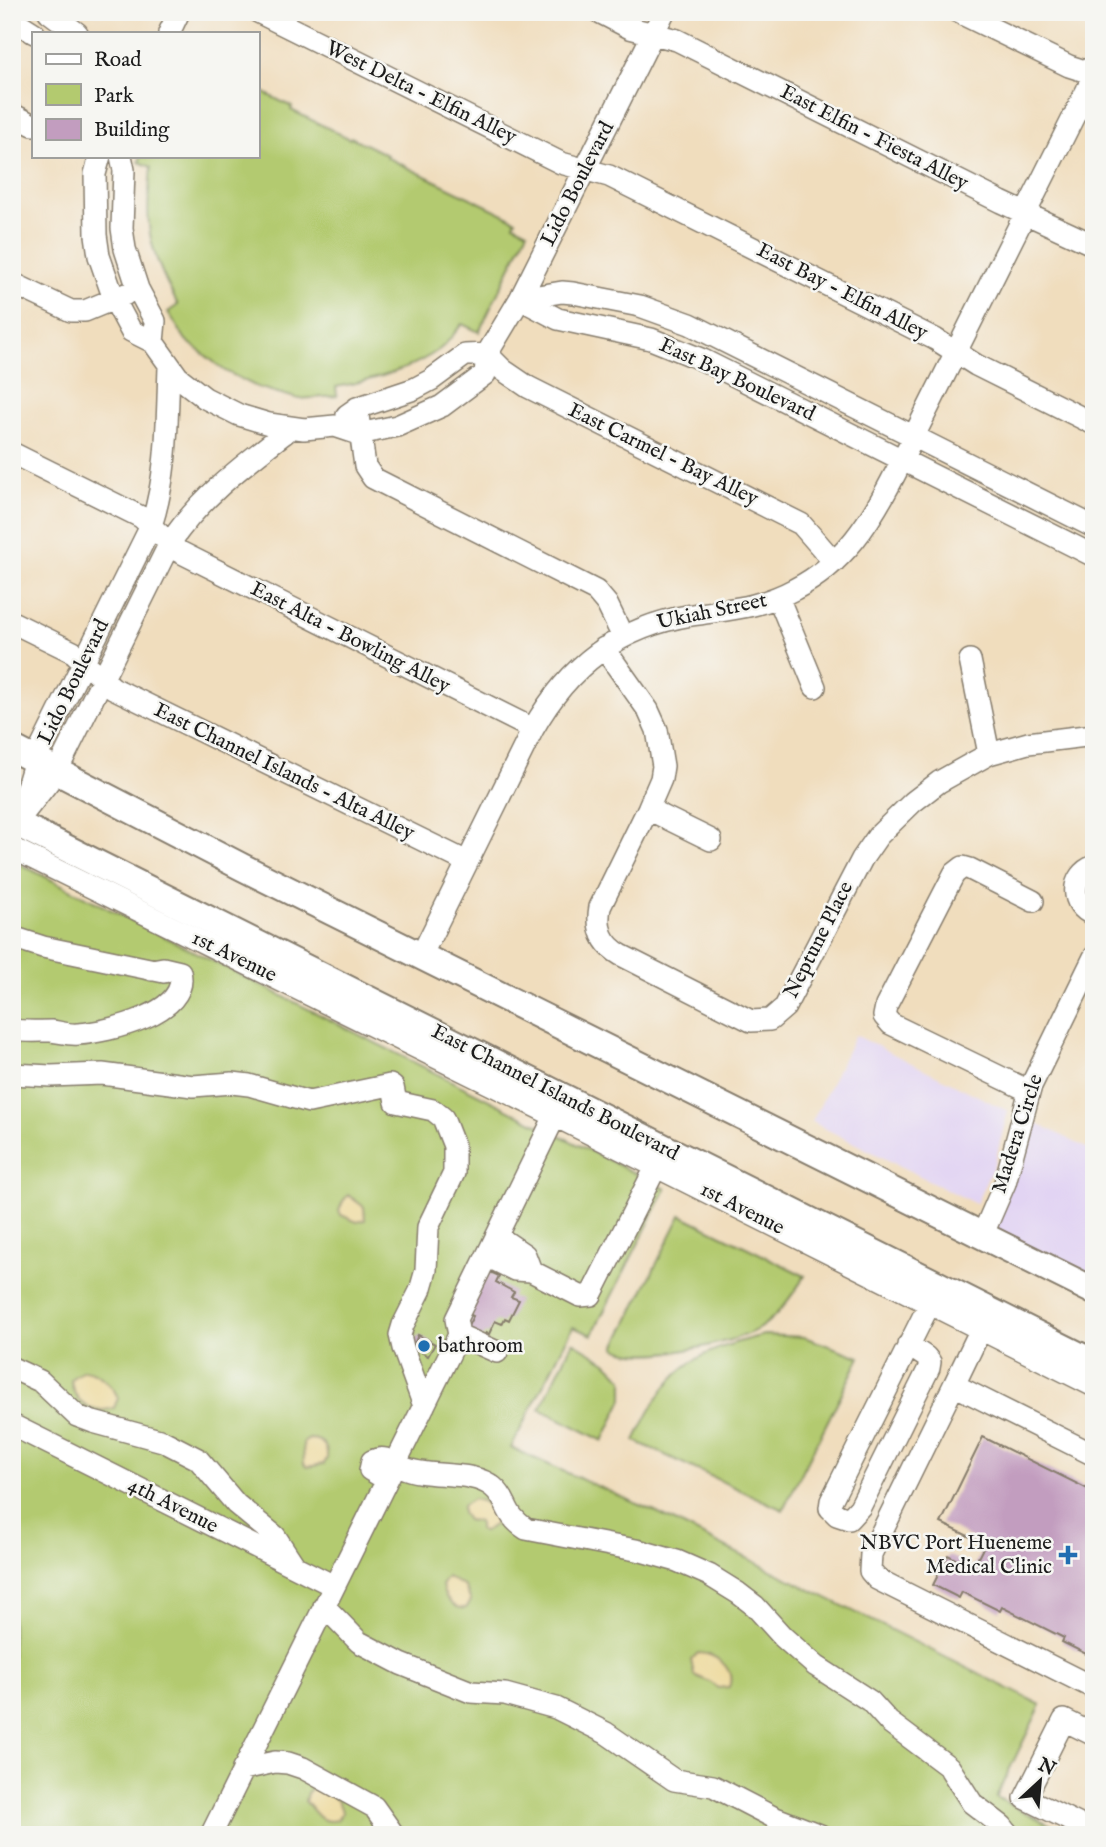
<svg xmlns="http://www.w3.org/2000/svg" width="1106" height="1847" font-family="'IM FELL English',serif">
  <rect width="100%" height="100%" fill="#f6f6f2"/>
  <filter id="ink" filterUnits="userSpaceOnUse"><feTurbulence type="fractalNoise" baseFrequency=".0143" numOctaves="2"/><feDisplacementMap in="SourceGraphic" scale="14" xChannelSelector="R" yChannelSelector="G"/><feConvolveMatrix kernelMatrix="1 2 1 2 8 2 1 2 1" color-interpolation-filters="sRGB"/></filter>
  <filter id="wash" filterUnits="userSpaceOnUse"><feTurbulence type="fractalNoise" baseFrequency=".00686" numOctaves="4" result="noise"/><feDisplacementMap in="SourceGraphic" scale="28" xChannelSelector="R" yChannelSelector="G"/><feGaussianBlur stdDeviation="1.57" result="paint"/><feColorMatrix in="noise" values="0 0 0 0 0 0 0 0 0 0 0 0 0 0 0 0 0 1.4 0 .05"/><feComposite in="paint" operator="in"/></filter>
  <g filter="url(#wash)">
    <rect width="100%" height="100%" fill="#f0ddbd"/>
    <!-- built -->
    <path fill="#e2d4f3" d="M855,1035l153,76 -13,51 -19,42 -164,-82z
      M1021,1115l73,37v139l-112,-55z"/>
    <!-- green -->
    <path fill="#b3ca6f" stroke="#687346" stroke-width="2" d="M257,89l35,18 -1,3 59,29 1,-2 36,18 -1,2 130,63 -2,4 14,7 -49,101 -17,-8c-7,8 -14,19 -22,25 -29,21 -70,32 -104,38l1,9 -38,3 -42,-12 -32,-16 -39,-31 -18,-28 10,-7c-11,-21 -22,-43 -27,-66 -5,-23 -2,-49 0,-72l-12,-5 2,-6h116z
      M12,860l654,329 -74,146 -19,-8 -62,121 142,63 388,194 -45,92 74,38h-1058z
      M681,1215l124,61c-12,18 -27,41 -47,53 -25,15 -119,35 -143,18z
      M764,1335l40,2 56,20 -77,153 -148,-69c32,-71 55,-88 129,-106z
      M573,1342l33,20 17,17v20l-20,42 -63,-32z"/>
    <!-- sand -->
    <path fill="#eeda9e" stroke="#857b5d" stroke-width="2" d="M348,1195l16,12 1,13 -8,2 -16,-7 -2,-4 4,-10z
      M83,1370c15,1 30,15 35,28l-4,10c-22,7 -42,-7 -43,-29z
      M309,1439c13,0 19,7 18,19l-3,6 -17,3 -3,-3 -1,-21z
      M473,1499l9,2 14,13 -1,10 -12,8 -4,-2v-8l-12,-2 -5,-7v-7z
      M447,1577l18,10 6,14 -5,7c-13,2 -23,-11 -24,-24z
      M698,1653c17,0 38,15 31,34l-11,1 -8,-6 -16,-7 -3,-15z
      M314,1786c13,6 26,11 28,27l-5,7c-17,5 -21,-8 -32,-19l2,-8z"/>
    <g id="blocks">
      <!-- building -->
      <path fill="#c29dbf" d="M488,1271l11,5 -3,6 18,10 -3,5 8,3 -10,20 -4,-2 -3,6 -7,-3 -6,13 -3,-1 -4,6 -17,-7 8,-16 -7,-3z
        M418,1335l17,9 -7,12 -15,-9z
        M983,1437l111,55v166l-32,-16 2,-4 -62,-31 -2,4 -38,-19 -3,6 -26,-13 15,-30 25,13 12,-24 -44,-21z"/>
    </g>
  </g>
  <g filter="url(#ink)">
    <use href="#blocks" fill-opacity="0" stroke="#867c6c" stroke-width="2"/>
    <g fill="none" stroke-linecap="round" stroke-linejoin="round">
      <defs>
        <path id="minor" d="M49,12l28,21
          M258,12l303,151 48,13 326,163 41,26 118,59
          M599,12l31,16 47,12 324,162 93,43
          M958,12l111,54 25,8
          M12,19l22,14
          M169,33l10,-21
          M12,114l21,11
          M100,156l-5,18 1,61 3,21 15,43 17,32 22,11 25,35 27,21 34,17 30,9 35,5 31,-3 24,8 38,-8 45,-20 43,-32 2,-20 33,-55 144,-287
          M121,156l3,14 -2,58 3,21 13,40 17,32 -2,21
          M12,283l59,28h14l41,-17
          M520,299l38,20 93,20 52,21 391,196
          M520,299l42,-7 11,1 67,13 50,18 404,203
          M487,354l16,16 25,17 273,137 33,38
          M357,408l8,58 8,12 223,113 11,13 16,33
          M347,415l10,-7 57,-19 17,-9 34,-25 22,-1
          M12,453l129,64 37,34 355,178
          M778,597l37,90
          M12,622l61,30 40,36 354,174
          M604,648l44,62 9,20 6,36 -2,13 -13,30 -48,98c-4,22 2,37 21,48l130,66 19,-1 15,-13 77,-148 16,-23 35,-34 26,-20 50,-28 39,-11 66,-8
          M970,660l19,94
          M648,809l63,31
          M20,810l15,-50 116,-234c17,-52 16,-105 18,-159
          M16,823l41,-52 113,-228c31,-47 76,-80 120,-114
          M12,848l543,268 539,270
          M1094,866c-24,9 -25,40 0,49
          M12,937l31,10 121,25
          M421,956l112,-227c36,-64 86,-102 159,-114 38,-6 68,-7 103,-26 49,-25 76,-68 100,-115l199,-398
          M12,1030c13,2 26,1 39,1 9,1 18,4 27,3 30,-2 113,-21 102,-62l-17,-4 -11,2
          M12,1074l39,2 51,-2 91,12 39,-3 17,2 60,17 81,-17 3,2 3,15 37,8 10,8 11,28v27l-26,54 -2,43 -6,21 -17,34 -3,10 3,13 21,58
          M1029,1091l-138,-67 -7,-8 2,-10 68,-132 9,-7 7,2 63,32
          M497,1236l28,19 6,16
          M982,1236l23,-53 26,-97 63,-129
          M487,1256l28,14 16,1 49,25 11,-1 65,-128
          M981,1329l-27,56 140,70
          M908,1345l18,12 4,5 -1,6 -69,139 -11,12 -12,-4 -7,-7 1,-7 99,-198
          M497,1352l-38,-17 -3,-16 99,-203
          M12,1368l28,13 37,35 16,6 70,19 35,18 38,45 39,32 19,29
          M954,1385l-83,169 -1,17 7,8 217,109
          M12,1425l322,161
          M387,1480l-17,-10 2,-9c12,-6 19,0 30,6 24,12 70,2 91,20 16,13 10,27 33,42l115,22 36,10 32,14 29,18 17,13 28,31 33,29 54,35 19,21 60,45 23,36 30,23 7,9
          M324,1606l35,36 42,22 70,28 34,2 51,14 50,25 68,47 39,6 60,31 47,18
          M1094,1735l-30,-15 -39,78 69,34
          M243,1769l32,-7 13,1 15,5 71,39 20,28
          M211,1835l248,-500"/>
        <path id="major" d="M12,748l230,119 852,424
          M12,821l1082,542"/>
      </defs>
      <!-- minor casing -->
      <use href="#minor" stroke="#867c6c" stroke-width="24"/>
      <!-- major casing -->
      <use href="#major" stroke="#867c6c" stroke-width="30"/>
      <!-- minor -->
      <use href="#minor" stroke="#fff" stroke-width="21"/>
      <!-- major -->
      <use href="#major" stroke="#fff" stroke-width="26"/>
    </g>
  </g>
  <!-- markers -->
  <g fill="#1f6fb2" stroke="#f6f6f2" stroke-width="2.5">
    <circle cx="424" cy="1346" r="7"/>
    <path d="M1064.5 1544.5h7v7h7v7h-7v7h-7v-7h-7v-7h7z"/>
  </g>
  <g text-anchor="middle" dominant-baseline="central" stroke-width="5" stroke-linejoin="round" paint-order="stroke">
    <!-- street labels -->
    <g font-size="21" fill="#1c1c1c" stroke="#f6f6f2">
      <text transform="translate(421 93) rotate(26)">West Delta - Elfin Alley</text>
      <text transform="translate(874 138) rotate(27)">East Elfin - Fiesta Alley</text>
      <text transform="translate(578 184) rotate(-63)">Lido Boulevard</text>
      <text transform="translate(842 292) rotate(27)">East Bay - Elfin Alley</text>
      <text transform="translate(737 380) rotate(25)">East Bay Boulevard</text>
      <text transform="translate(663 455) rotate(26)">East Carmel - Bay Alley</text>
      <text transform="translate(712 612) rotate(-12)">Ukiah Street</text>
      <text transform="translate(350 638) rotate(27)">East Alta - Bowling Alley</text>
      <text transform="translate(74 682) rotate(-64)">Lido Boulevard</text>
      <text transform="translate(284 772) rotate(26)">East Channel Islands - Alta Alley</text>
      <text transform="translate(819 940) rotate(-63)">Neptune Place</text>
      <text transform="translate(234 957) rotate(26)">1st Avenue</text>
      <text transform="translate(555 1093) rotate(27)">East Channel Islands Boulevard</text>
      <text transform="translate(1018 1134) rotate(-72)">Madera Circle</text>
      <text transform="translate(742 1209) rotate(27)">1st Avenue</text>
      <text transform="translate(173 1506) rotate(27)">4th Avenue</text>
    </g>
    <!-- poi labels -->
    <g font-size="21" fill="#1c1c1c" stroke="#f6f6f2" text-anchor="start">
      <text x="438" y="1346">bathroom</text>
      <text x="1052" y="1543" text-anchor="end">NBVC Port Hueneme<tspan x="1052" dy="24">Medical Clinic</tspan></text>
    </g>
  </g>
  <!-- margin -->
  <rect width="1106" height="1847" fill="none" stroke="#f6f6f2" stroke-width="42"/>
  <!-- legend -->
  <rect x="32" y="32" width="228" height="126" fill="#f6f6f2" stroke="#9f9f9c" stroke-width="2"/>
  <rect x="46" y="54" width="35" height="10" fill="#ffffff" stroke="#9f9f9c" stroke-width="2"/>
  <text x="94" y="66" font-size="21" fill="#1c1c1c">Road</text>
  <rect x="46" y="84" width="35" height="21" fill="#b3ca6f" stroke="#9f9f9c" stroke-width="2"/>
  <text x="94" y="102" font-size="21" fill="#1c1c1c">Park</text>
  <rect x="46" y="119" width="35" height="21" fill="#c29dbf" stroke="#9f9f9c" stroke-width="2"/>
  <text x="94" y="136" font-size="21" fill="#1c1c1c">Building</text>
  <!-- north arrow -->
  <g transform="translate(1040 1781) rotate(26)" stroke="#f6f6f2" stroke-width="5" paint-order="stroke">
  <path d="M0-5L12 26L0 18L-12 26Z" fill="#1c1c1c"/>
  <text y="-10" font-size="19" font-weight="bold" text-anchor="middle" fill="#1c1c1c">N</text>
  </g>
</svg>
